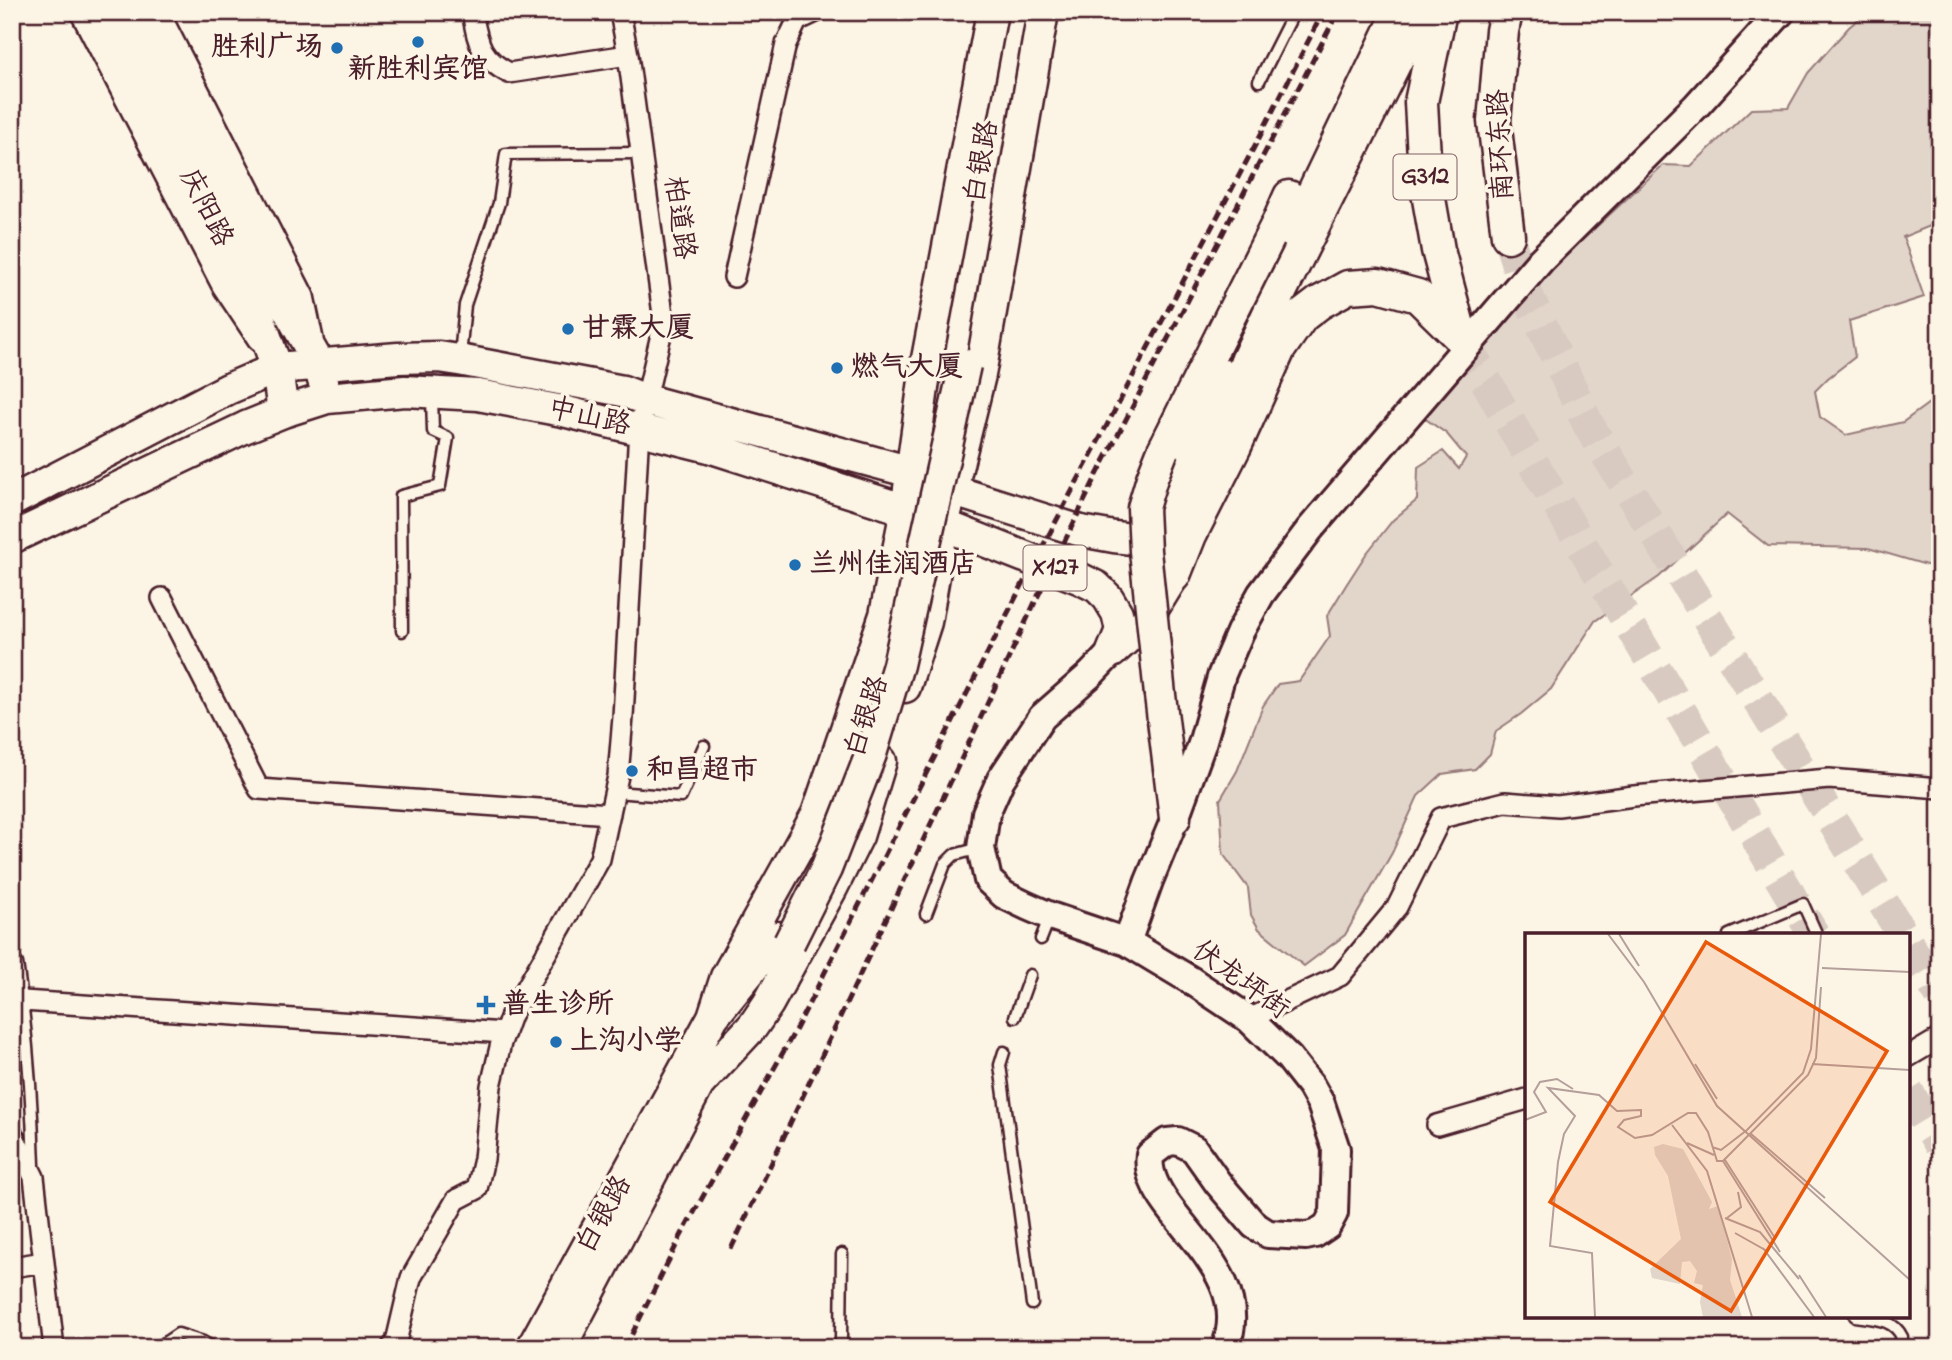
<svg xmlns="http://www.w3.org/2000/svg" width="1952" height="1360" font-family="'Indie Flower','LXGW WenKai TC',sans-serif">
  <rect width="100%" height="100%" fill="#fcf5e5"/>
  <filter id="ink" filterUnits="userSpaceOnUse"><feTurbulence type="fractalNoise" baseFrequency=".0143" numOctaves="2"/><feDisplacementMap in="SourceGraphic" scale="14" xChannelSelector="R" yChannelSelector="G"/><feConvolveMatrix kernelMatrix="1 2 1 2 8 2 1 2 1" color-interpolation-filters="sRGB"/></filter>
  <g filter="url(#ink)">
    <!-- green -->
    <path fill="#e2d5ca" stroke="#967a7a" stroke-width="2" d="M1867,12h73v210l-37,15 21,60 -75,24 6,36 -27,21 -13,13 5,26 26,18 57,-13 37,-27v174l-72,-21 -100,-2 -41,-32 -68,63 -64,44 -44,68 -30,25 -25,17 -6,23 -15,15 -33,5 -24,22 -26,57 -47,82 -41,31 -45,-37 -8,-14 -3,-27 -25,-34 -3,-54 17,-29 26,-65 15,-22 21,-3 31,-45 -3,-20 19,-31 20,-31 27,-34 24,-20 1,-33 25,-16 16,18 7,-12 -19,-23 -27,-19 118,-134 125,-116 28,1 60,-57 37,-1 20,-35 41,-46z"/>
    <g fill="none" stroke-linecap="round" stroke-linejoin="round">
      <!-- trunk-tunnel -->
      <path stroke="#d8cac0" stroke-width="32" stroke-dasharray="32 16" stroke-linecap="butt" d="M1508,236l17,54 64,136 314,509
        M1462,339l71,124 281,472
        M1908,944l32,51
        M1908,1092l32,53"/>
      <defs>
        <path id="service" d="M1259,81l35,-69
          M460,356l5,-51 34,-102 7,-49 135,-1
          M402,631l-1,-135 39,-10 8,-48 -15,-7 -1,-34
          M614,792l67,5 23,-51
          M926,914l19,-50 9,-9 26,-7
          M1729,935l74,-31 14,31
          M1041,939l9,-23
          M17,963c10,67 15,134 17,202
          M1015,1017l15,-42
          M1004,1052l-4,13 32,239
          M842,1254l-1,86 2,8
          M1855,1316c18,3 38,2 47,21l-3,8 -3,3
          M157,1348l21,-14 25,8 11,6"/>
        <path id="minor" d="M80,12l142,274 36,54
          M159,12l145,284 9,43
          M472,12c6,30 7,46 37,61l119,-18
          M734,277l52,-233 11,-23 19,-9
          M162,598l97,191 351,25
          M23,1001l482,32
          M1249,1019l91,-43 57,-69 44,-89 64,-16 53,4 76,-10 195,-17 111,9
          M1908,1057l32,-19
          M1437,1125l90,-26
          M12,1133l22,44 20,171
          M12,1267l32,-5
          M391,1348l5,-6 15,-64 45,-78 21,-11 7,-30 7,-73 10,-43 10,-28 89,-156 18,-83 5,-59 16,-288 25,-107 -36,-267 -8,-43"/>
        <path id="secondary" d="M1112,652l-21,22 -49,43 -41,62 -15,34 -5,35 7,32 16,15 23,11 23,10 77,26 65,39 57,38 40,39 22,28 10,18 15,45 -2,64 -7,13 -12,8 -9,2 -38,-2 -14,-9 -36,-42 -24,-34 -16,-8 -11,1 -17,13c-3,18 7,35 17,49 31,43 82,86 58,144
          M1127,942l22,-61 26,-63 27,-74 20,-70 18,-42 21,-38 49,-65 231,-269 155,-154 85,-94"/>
        <path id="primary" d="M106,12l150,297 21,59 6,44
          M137,12l144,285 38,67 4,16
          M1293,233l106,-221
          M1163,450l115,-229 11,-25
          M12,501l216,-112 49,-21 121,-10 41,-1 20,3 164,31 23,9 265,72 40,18 130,41 33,6 37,4 23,-2 4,7 -4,29 -29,47 -33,30
          M12,538l234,-111 37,-15 44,-14 78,-7 73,4 85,16 146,36 197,63 175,69 16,8 11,11 9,15 4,17 -9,22
          M1151,541l6,-25 67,-141
          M905,687l21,-65 17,-97 37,-150 63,-363
          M1160,695l15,123
          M713,1017l13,-40 91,-163 68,-199 21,-105 21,-151 65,-347
          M699,1084l54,-58 15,-22 64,-116 26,-52 23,-75
          M532,1348l181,-331 65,-80
          M560,1348l140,-266"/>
        <path id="trunk" d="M1440,12l-19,90 4,74 13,74 23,87
          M1506,12l-4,19 -8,90 14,115
          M1151,541l22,-20 19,-31 32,-79 44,-95 152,-304
          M1174,575l16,-40 45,-89 44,-97 23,-33 17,-13 29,-16 30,-2 40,11 44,43"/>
      </defs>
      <!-- service casing -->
      <use href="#service" stroke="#4a1f2b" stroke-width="15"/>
      <!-- minor casing -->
      <use href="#minor" stroke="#4a1f2b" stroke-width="24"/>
      <!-- secondary casing -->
      <use href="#secondary" stroke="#4a1f2b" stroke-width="32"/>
      <!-- primary casing -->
      <use href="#primary" stroke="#4a1f2b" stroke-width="35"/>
      <!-- trunk casing -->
      <use href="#trunk" stroke="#4a1f2b" stroke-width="37"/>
      <!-- service -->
      <use href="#service" stroke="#fcf5e5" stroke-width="10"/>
      <!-- minor -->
      <use href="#minor" stroke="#fcf5e5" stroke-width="19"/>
      <!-- secondary -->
      <use href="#secondary" stroke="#fcf5e5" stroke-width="26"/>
      <!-- primary -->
      <use href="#primary" stroke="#fcf5e5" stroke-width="30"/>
      <!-- trunk -->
      <use href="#trunk" stroke="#fcf5e5" stroke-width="32"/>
      <!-- rail -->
      <path stroke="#4a1f2b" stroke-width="5" stroke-dasharray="10 5" stroke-linecap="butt" d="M731,1249l305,-649 61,-125 241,-463
        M625,1348l56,-112 115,-207 221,-434 243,-459 63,-124"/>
      <defs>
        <path id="primary-bridge" d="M1160,695l-15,-144 -2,-43 9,-30 11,-28
          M789,943l37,-74 45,-115 27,-89 67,-300"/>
      </defs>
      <!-- primary-bridge casing -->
      <use href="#primary-bridge" stroke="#4a1f2b" stroke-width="35" stroke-linecap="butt"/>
      <!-- primary-bridge -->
      <use href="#primary-bridge" stroke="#fcf5e5" stroke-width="30"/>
    </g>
  </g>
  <!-- markers -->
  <g fill="#1f6fb2" stroke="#fcf5e5" stroke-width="2.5">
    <circle cx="418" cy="42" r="7"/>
    <circle cx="337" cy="48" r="7"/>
    <circle cx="568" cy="329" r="7"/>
    <circle cx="837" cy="368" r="7"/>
    <circle cx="795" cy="565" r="7"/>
    <circle cx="632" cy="771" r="7"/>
    <path d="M482.5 994.5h7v7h7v7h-7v7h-7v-7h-7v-7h7z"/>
    <circle cx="556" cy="1042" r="7"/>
  </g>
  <g text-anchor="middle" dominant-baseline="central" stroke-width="7" stroke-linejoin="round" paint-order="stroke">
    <!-- shield labels -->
    <g fill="#fcf5e5" stroke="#7f5f63" stroke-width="2">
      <rect x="1393.5" y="154.5" width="63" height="45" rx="5"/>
      <rect x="1023.5" y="545.5" width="63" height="45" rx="5"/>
    </g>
    <g font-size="26" font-weight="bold" fill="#4a1f2b">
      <text x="1425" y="177">G312</text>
      <text x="1055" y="568">X127</text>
    </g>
    <!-- poi labels -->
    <g font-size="28" font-weight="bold" fill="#4a1f2b" stroke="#fcf5e5" text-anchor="start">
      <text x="323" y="48" text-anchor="end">胜利广场</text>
      <text x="418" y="70" text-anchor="middle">新胜利宾馆</text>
      <text x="582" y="329">甘霖大厦</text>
      <text x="851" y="368">燃气大厦</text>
      <text x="809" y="565">兰州佳润酒店</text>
      <text x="646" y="771">和昌超市</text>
      <text x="502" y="1005">普生诊所</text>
      <text x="570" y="1042">上沟小学</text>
    </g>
    <!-- street labels -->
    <g font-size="28" fill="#4a1f2b" stroke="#fcf5e5">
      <text transform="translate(1502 145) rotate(-93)">南环东路</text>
      <text transform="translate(983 162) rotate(-80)">白银路</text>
      <text transform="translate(205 208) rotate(63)">庆阳路</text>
      <text transform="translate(678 218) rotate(82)">柏道路</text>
      <text transform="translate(589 418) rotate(13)">中山路</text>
      <text transform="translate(868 717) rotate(-72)">白银路</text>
      <text transform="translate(1240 981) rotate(36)">伏龙坪街</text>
      <text transform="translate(605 1215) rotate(-61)">白银路</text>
    </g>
  </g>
  <!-- overview -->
  <g transform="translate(1525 933)">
    <rect width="385" height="385" fill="#fcf5e5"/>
    <path d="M138,211l20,5 29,53 -3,7 9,-3 14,53 -2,21 12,37h-39l-3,-15 3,-17 -9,-2 3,-12 -7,-10 -8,1 -2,22 -28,-6 -2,-9 31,-30 -13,-63 -13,-21 -1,-8z" fill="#e2d5ca"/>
    <path fill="none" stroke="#b59f9b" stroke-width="2" d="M83,1l36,48 73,124 193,174M94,1l20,32M297,35l88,4M170,131l22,35M287,131l98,6M0,187l21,-8 -12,-20 6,-10 17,-3 16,10M147,192l35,46 45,146M225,200l75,65M162,210l27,12M187,214l9,3 26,-20 56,-57 8,-24 10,-115M200,227l50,78M198,228l85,-86 8,-17 5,-71M198,228l57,91M200,285l35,14 39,47M202,285l14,-11 -3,-15M210,300l32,18M238,315l51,69M274,342l27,42M70,384l-3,-64 -42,-7 8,-84 6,-28 11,-18 -27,-28 51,7 18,16 24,-1v6l-17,4 -6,7 17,11 17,-3 36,-22h8l12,19 9,29h6"/>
    <path fill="#e8590c" fill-opacity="0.15" stroke="#e8590c" stroke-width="3.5" d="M181,9l181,109 -156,260 -181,-109z"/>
    <rect width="385" height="385" fill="none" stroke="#4a1f2b" stroke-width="3.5"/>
  </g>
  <!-- margin -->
  <rect width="1952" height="1360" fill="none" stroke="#fcf5e5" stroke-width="42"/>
  <rect x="21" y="21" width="1910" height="1318" fill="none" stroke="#4a1f2b" stroke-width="2.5" filter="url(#ink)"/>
</svg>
